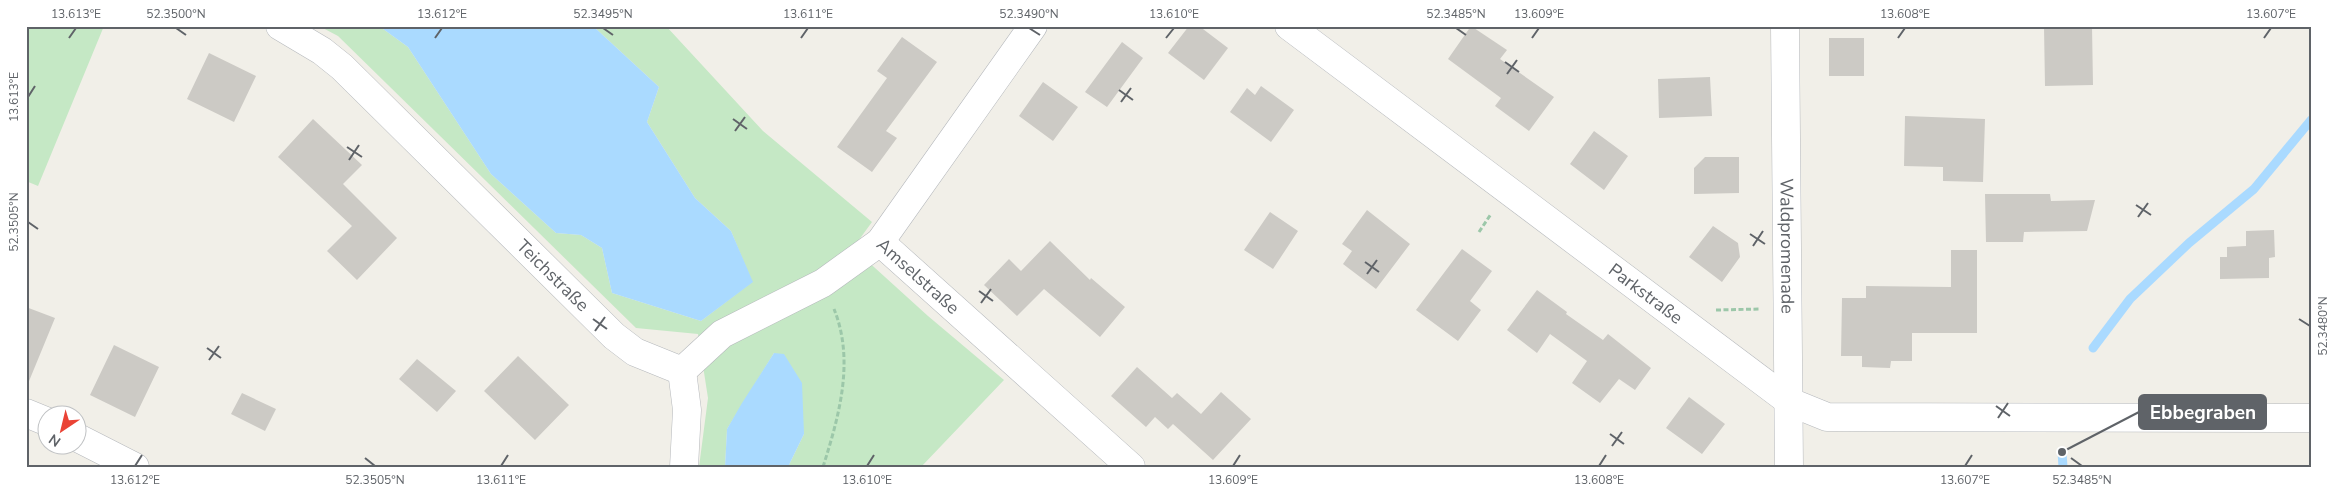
<svg xmlns="http://www.w3.org/2000/svg" width="2337" height="493" font-family="'Nunito Sans',sans-serif">
  <rect width="100%" height="100%" fill="#f1efe8"/>
  <!-- green -->
  <path fill="#c5e8c5" d="M26,26h78l-66,160 -12,-5z
    M319,26h60l29,21 83,127 65,59 25,2 21,13 10,45 89,28 51,-39 -21,-51 -36,-33 -48,-76 12,-35 -66,-61h73l97,105 109,91 -19,26 75,68 76,64 -83,87h-133l16,-33 -30,-81 -47,76 -2,38h-26l9,-69 -10,-64 -62,-6 -298,-292z"/>
  <!-- water -->
  <path fill="#aadaff" d="M379,26h214l66,61 -12,35 48,76 36,33 22,51 -52,39 -89,-28 -10,-45 -21,-13 -25,-2 -65,-59 -83,-127z
    M774,353l10,1 18,29 2,51 -16,33h-63l2,-38 15,-26z"/>
  <g fill="none" stroke-linecap="round" stroke-linejoin="round">
    <!-- stream -->
    <path stroke="#aadaff" stroke-width="9" d="M2093,348l37,-49 59,-56 65,-54 57,-69
      M2062,452l1,15"/>
  </g>
  <!-- building -->
  <path fill="#cccac5" d="M1189,26h10l29,22 -24,32 -36,-27z
    M1471,26l36,24 -7,9 54,38 -25,34 -34,-25 6,-8 -53,-39z
    M2092,26l1,59 -48,1 -1,-59z
    M902,37l35,25 -51,69 11,7 -25,34 -35,-25 50,-69 -10,-7z
    M1829,38h35v38h-35z
    M1122,42l21,16 -36,49 -22,-15z
    M209,53l47,23 -22,46 -47,-23z
    M1710,77l2,39 -53,2 -1,-39z
    M1043,82l35,25 -25,34 -34,-25z
    M1261,86l33,24 -23,32 -41,-30 17,-24 8,7z
    M1905,116l80,3 -2,63 -40,-1v-14l-39,-1z
    M313,119l49,46 -19,19 54,54 -40,42 -30,-29 25,-25 -74,-69z
    M1594,131l34,25 -24,34 -34,-26z
    M1705,157h34v36l-45,1v-26z
    M1985,194h65l1,7 44,-1 -8,31 -63,1 -1,10h-37z
    M1367,210l43,34 -34,45 -33,-25 9,-13 -10,-7z
    M1270,212l28,19 -25,38 -29,-19z
    M1713,226l25,17 2,14 -18,25 -33,-25z
    M2274,230l1,27 -6,1v20l-49,1v-22h7v-10l19,-1v-15z
    M1050,241l40,39 1,-2 34,29 -25,30 -56,-48 -27,27 -33,-31 25,-26 12,12z
    M1462,249l30,22 -22,30 11,9 -23,31 -42,-31z
    M1951,250h26v83h-65v28h-21l-1,7 -28,-1v-11h-21l1,-58h24v-12l85,1z
    M1537,290l30,22 -1,2 37,26 5,-6 43,34 -16,22 -16,-11 -19,24 -28,-20 15,-22 -37,-27 -13,19 -30,-23z
    M26,307l29,11 -28,68 -1,-1z
    M114,345l45,22 -24,50 -45,-22z
    M518,356l51,49 -34,35 -51,-49z
    M417,359l39,32 -19,21 -38,-33z
    M1137,367l35,31 5,-5 24,21 20,-22 30,27 -38,41 -40,-36 -5,5 -13,-12 -9,10 -35,-31z
    M242,393l34,16 -11,22 -34,-17z
    M1689,397l36,27 -23,30 -36,-26z"/>
  <g fill="none" stroke-linecap="round" stroke-linejoin="round">
    <defs>
      <g id="minor">
        <path id="s1" d="M280,26l42,25 20,16 272,269 21,16 47,19"/>
        <path id="s2" d="M1289,26l501,376 37,15 484,1"/>
        <path id="s3" d="M1785,26l4,441"/>
        <path id="s4" d="M880,242l251,225"/>
        <path d="M682,371l40,-37 101,-51 57,-41 153,-216"/>
        <path d="M682,371l5,39 -3,57"/>
        <path d="M26,413l22,9"/>
        <path d="M78,438l57,29"/>
      </g>
    </defs>
    <!-- minor casing -->
    <use href="#minor" stroke="#b5b8bc" stroke-width="29"/>
    <!-- path -->
    <path stroke="#9cc7a9" stroke-width="3" stroke-dasharray="5 2.5" stroke-linecap="butt" d="M1479,232l12,-18
      M1716,310l44,-1
      M823,467c16,-51 32,-106 11,-158"/>
    <!-- minor -->
    <use href="#minor" stroke="#fff" stroke-width="28"/>
  </g>
  <!-- ticks -->
  <path fill="none" stroke="#5f6368" stroke-width="2" d="M176,28l10,7M603,28l10,7M1029,28l11,7M1456,28l10,7M69,38l7,-10M435,38l7,-10M801,38l7,-10M1166,38l8,-10M1532,38l7,-10M1898,38l7,-10M2264,38l7,-10M1505,62l14,10M1507,74l10,-14M1119,90l14,10M28,97l7,-11M1121,102l10,-14M733,119l14,10M735,131l10,-14M347,147l15,10M349,160l10,-15M2136,205l15,10M2138,217l10,-14M28,222l10,7M1750,234l15,10M1753,246l10,-15M1365,262l14,10M1367,274l10,-14M979,291l14,10M981,303l10,-14M593,319l14,10M2299,319l11,7M595,331l10,-14M207,348l14,10M209,360l10,-14M1996,406l14,10M1998,418l10,-15M1610,434l14,10M1612,446l10,-14M365,458l10,8M2071,458l11,8M135,466l7,-11M501,466l7,-11M867,466l7,-11M1233,466l7,-11M1599,466l7,-11M1965,466l7,-11"/>
  <g text-anchor="middle" dominant-baseline="central" stroke-width="5" stroke-linejoin="round" paint-order="stroke">
    <!-- street labels -->
    <g font-size="18" fill="#5f6368" stroke="#fff">
      <text stroke="none"><textPath href="#s3" startOffset="220">Waldpromenade</textPath></text>
      <text stroke="none"><textPath href="#s4" startOffset="51">Amselstraße</textPath></text>
      <text stroke="none"><textPath href="#s1" startOffset="371">Teichstraße</textPath></text>
      <text stroke="none"><textPath href="#s2" startOffset="446">Parkstraße</textPath></text>
    </g>
  </g>
  <!-- callouts -->
  <path fill="none" stroke="#5f6368" stroke-width="2" d="M2062 452L2139 412"/>
  <circle fill="#5f6368" stroke="#fff" stroke-width="2" cx="2062" cy="452" r="5"/>
  <rect fill="#5f6368" stroke="#5f6368" stroke-width="2" x="2139" y="395" width="127" height="34" rx="5"/>
  <g font-size="19" text-anchor="middle" font-weight="bold" fill="#fff">
    <text x="2203" y="419">Ebbegraben</text>
  </g>
  <!-- border -->
  <rect width="2337" height="493" fill="none" stroke="#ffffff" stroke-width="55"/>
  <!-- north arrow -->
  <g transform="translate(62 430) rotate(215)"><circle r="24" fill="#ffffff" stroke="#bfc1c3"/>
  <path d="M0-4L9 19L0 12L-9 19Z" fill="#ea4335"/>
  <text y="-8" font-size="14" font-weight="bold" text-anchor="middle" fill="#5f6368">N</text>
  </g>
  <rect x="28" y="28" width="2282" height="438" fill="none" stroke="#5f6368" stroke-width="2"/>
  <g font-size="12" text-anchor="middle" fill="#5f6368">
    <text x="76" y="18">13.613°E</text>
    <text x="176" y="18">52.3500°N</text>
    <text x="442" y="18">13.612°E</text>
    <text x="603" y="18">52.3495°N</text>
    <text x="808" y="18">13.611°E</text>
    <text x="1029" y="18">52.3490°N</text>
    <text x="1174" y="18">13.610°E</text>
    <text x="1456" y="18">52.3485°N</text>
    <text x="1539" y="18">13.609°E</text>
    <text x="1905" y="18">13.608°E</text>
    <text x="2271" y="18">13.607°E</text>
    <text transform="translate(14 97) rotate(-90)" y="4">13.613°E</text>
    <text transform="translate(14 222) rotate(-90)" y="4">52.3505°N</text>
    <text transform="translate(2323 326) rotate(-90)" y="4">52.3480°N</text>
    <text x="135" y="484">13.612°E</text>
    <text x="375" y="484">52.3505°N</text>
    <text x="501" y="484">13.611°E</text>
    <text x="867" y="484">13.610°E</text>
    <text x="1233" y="484">13.609°E</text>
    <text x="1599" y="484">13.608°E</text>
    <text x="1965" y="484">13.607°E</text>
    <text x="2082" y="484">52.3485°N</text>
  </g>
</svg>
